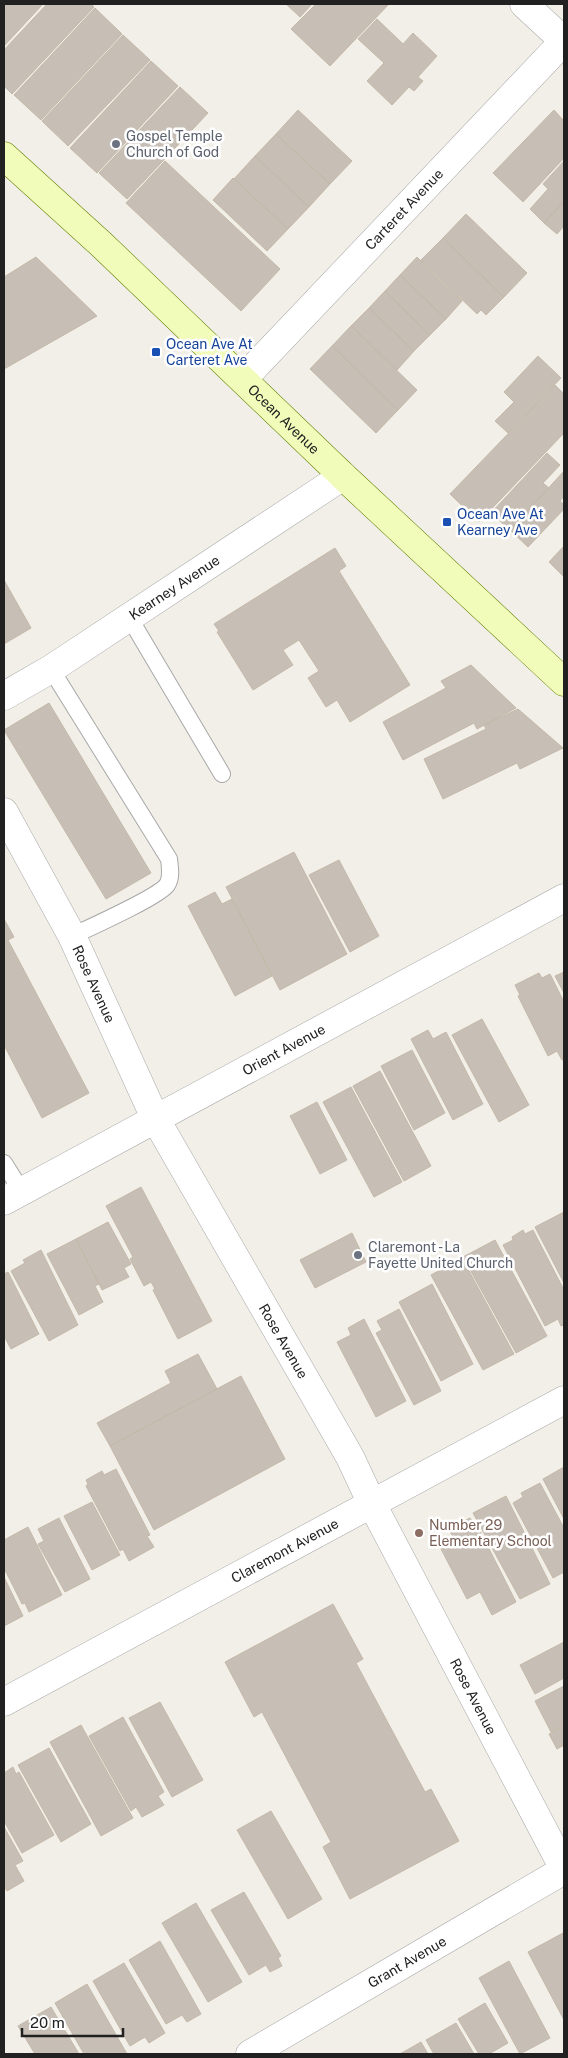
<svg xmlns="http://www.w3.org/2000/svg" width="568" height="2058" font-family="'Public Sans',sans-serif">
  <rect width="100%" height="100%" fill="#f1efe7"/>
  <!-- building -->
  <path fill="#c7bfb6" stroke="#c4b8a8" d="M4,4h39l-39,42z
    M47,4h44l3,3 -82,87 -8,-8v-36z
    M286,4h26l-12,13z
    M316,4h73l-59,62 -39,-37z
    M95,8l27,26 -81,86 -27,-25z
    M377,19l26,25 10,-11 24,23 -19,21 5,4 -9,10 -5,-4 -17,18 -25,-24 17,-18 -26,-24z
    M123,35l27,25 -82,86 -26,-25z
    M151,61l27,25 -81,87 -27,-25z
    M180,87l28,26 -81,86 -28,-26z
    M298,110l54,51 -22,23 -54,-50z
    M554,110l10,11v37l-41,44 -30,-29z
    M276,134l54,50 -21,23 -54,-51z
    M255,156l54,51 -21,22 -54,-50z
    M165,161l115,108 -39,42 -115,-108z
    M564,161v40l-20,22 -14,-14 18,-20 -5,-5z
    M233,178l55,51 -21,22 -54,-51z
    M564,201v25l-7,8 -13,-11z
    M466,214l61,59 -23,24 -61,-59z
    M443,238l61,59 -18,18 -5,-5 -4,4 -56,-54z
    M36,257l61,59 -93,53v-92z
    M417,257l45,44 -16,18 -46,-44z
    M400,275l46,44 -16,16 -45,-44z
    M385,291l45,44 -16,16 -45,-43z
    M369,308l45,43 -17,19 -46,-44z
    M351,326l66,64 -19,20 -66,-64z
    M332,346l66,64 -22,23 -66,-64z
    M538,356l23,22 -53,55 -13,-12 19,-19 -10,-10z
    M555,385l9,9v39l-85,89 -29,-28z
    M547,453l13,12 -17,18 6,5 -39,42 -19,-17z
    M564,471v25l-4,5 4,4v4l-36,38 -18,-17z
    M564,546v31l-15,-15z
    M335,548l11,18 -7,5 71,114 -60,37 -13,-22 -11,7 -18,-29 11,-7 -20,-31 -16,10 10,15 -40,25 -36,-58 2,-1 -5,-7z
    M4,580l27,48 -27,16z
    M471,665l45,43 -39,21 -3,-6 -71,37 -20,-38 63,-34 -5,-7z
    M49,703l102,170 -45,26 -102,-169z
    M518,709l45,39 -43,21 -3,-6 -74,36 -19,-40 62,-30 -2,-4z
    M294,852l53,102 -67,36 -54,-103z
    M339,860l40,76 -29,16 -41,-77z
    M215,892l7,12 10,-5 40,77 -37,20 -47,-90z
    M4,919l10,18 -6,3 81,153 -47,25 -38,-73z
    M564,972v21l-9,-17z
    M539,973l3,5 8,-4 14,28v57l-2,1 -5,-9 -9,5 -30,-60 2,-1 -5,-10z
    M482,1019l47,86 -30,17 -47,-87z
    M428,1030l5,9 13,-7 37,72 -30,16 -42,-81z
    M412,1050l33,63 -31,17 -33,-64z
    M380,1071l51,95 -27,15 -51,-95z
    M351,1087l51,95 -28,15 -51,-95z
    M317,1102l30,58 -27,14 -30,-58z
    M141,1187l71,134 -34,18 -25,-49 2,-1 -4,-7 -7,4 -14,-27 3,-2 -27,-51z
    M564,1212v71l-29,-56z
    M108,1222l23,42 -7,4 5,9 -27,13 -26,-51z
    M523,1230l2,4 8,-4 31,60v35l-3,1 -3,-7 -13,7 -42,-81 10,-5 -1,-3z
    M352,1233l14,29 -51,26 -15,-28z
    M76,1239l23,45 -4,2 8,16 -24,13 -32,-61z
    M495,1240l52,96 -31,17 -53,-96z
    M41,1250l37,75 -29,16 -38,-70 14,-8 -2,-3z
    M462,1258l52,96 -31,16 -52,-95z
    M8,1272l31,62 -28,15 -7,-13v-62z
    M432,1284l41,80 -32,17 -42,-79z
    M399,1309l42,82 -27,14 -38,-72 6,-3 -5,-9z
    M364,1319l42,82 -30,16 -39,-75 14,-7 -3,-7z
    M198,1354l19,35 -107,57 -13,-23 74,-40 -6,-12z
    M241,1376l44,83 -131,71 -44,-84z
    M564,1467v52l-21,-40z
    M116,1469l34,66 -3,1 7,11 -25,14 -6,-12 -3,2 -34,-65 2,-2 -2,-4 16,-9 2,4z
    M540,1483l24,45v44l-11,6 -40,-75 10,-6 -2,-4z
    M506,1496l44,88 -30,15 -47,-86z
    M92,1502l28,53 -28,15 -28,-54z
    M59,1518l31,61 -25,13 -27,-48 6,-3 -6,-12z
    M470,1518l8,9 38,75 -24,13 -12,-23 -13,7 -27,-52 14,-8 -5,-10z
    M28,1527l34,68 -33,17 -4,-9 -3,1 -18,-36v-28z
    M4,1577l19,39 -19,10z
    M333,1604l30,55 -7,4 69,129 6,-3 28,52 -109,58 -27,-52 8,-5 -69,-130 -8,5 -29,-55z
    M564,1642v36l-29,16 -15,-29z
    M564,1686v39l-13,7 -16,-31z
    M160,1702l43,78 -31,17 -43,-79z
    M123,1717l41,75 -6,4 6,9 -22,12 -6,-10 -5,4 -42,-75z
    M81,1725l52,93 -32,18 -51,-94z
    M564,1726v19l-7,4 -8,-15z
    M49,1748l42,76 -30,18 -43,-77z
    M13,1767l3,7 3,-2 35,63 -32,18 -18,-32v-48z
    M271,1811l51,88 -34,20 -51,-89z
    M4,1827l19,34 -8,4 9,16 -17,10 -3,-5z
    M244,1892l37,64 -3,2 4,8 -12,6 -4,-7 -17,10 -38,-65z
    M196,1903l46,79 -34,20 -46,-79z
    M563,1933l1,1v86l-36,-68z
    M160,1941l41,73 -14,8 -5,-7 -16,9 -37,-64z
    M509,1961l41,77 -30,16 -41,-76z
    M124,1963l41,70 -16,10 -4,-6 -15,9 -37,-65z
    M87,1984l40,70h-43l-29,-51z
    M485,2003l23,40 -19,11h-10l-21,-35z
    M51,2007l28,47h-44l-17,-28z
    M456,2023l18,31h-40l-8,-14z
    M421,2042l7,12h-28z"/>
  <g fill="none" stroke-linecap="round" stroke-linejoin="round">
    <defs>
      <path id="lane" d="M129,617l93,157
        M51,669l118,190c1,9 3,18 -2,26 -9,12 -78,43 -95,51
        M4,1163l18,29"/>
      <g id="street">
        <path d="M524,4l40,37"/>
        <path id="s1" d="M243,379l321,-338"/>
        <path id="s2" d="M4,696l47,-27 292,-193"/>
        <path id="s3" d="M4,812l68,124 83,182 195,339 22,47 192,365"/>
        <path id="s4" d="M4,1201l560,-303"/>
        <path id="s5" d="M4,1702l560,-302"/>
        <path id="s6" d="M250,2054l314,-184"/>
      </g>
      <g id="secondary">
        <path id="s7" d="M4,156l97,88 242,232 221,206"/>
      </g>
    </defs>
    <!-- lane casing -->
    <use href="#lane" stroke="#a8a8a8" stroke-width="18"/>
    <!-- street casing -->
    <use href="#street" stroke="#a8a8a8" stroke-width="29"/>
    <!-- secondary casing -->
    <use href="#secondary" stroke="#637f00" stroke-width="29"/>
    <!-- lane -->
    <use href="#lane" stroke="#fff" stroke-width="16"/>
    <!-- street -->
    <use href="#street" stroke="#fff" stroke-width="28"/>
    <!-- secondary -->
    <use href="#secondary" stroke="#f1fcba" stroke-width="28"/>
  </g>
  <!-- markers -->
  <g fill="#6b7280" stroke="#fff" stroke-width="2">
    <circle cx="116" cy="144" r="5"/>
    <circle cx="358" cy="1255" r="5"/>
  </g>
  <g fill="#1a4fb4" stroke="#fff" stroke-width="2">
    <rect x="151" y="347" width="10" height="10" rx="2.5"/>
    <rect x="442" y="517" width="10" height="10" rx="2.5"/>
  </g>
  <circle fill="#8d6e63" stroke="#fff" stroke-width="2" cx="419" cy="1533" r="5"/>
  <g text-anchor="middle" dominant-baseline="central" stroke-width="5" stroke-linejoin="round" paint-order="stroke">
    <!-- worship labels -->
    <g font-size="14" fill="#5b616d" stroke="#fff" text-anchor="start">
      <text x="126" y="136">Gospel Temple<tspan x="126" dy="16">Church of God</tspan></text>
      <text x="368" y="1247">Claremont - La<tspan x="368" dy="16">Fayette United Church</tspan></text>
    </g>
    <!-- street labels -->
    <g font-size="14" fill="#212121" stroke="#fff">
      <text stroke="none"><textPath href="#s1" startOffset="234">Carteret Avenue</textPath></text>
      <text stroke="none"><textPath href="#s7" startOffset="384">Ocean Avenue</textPath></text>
      <text stroke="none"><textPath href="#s2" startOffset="202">Kearney Avenue</textPath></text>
      <text stroke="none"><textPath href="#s3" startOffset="194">Rose Avenue</textPath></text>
      <text stroke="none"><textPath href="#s4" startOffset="318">Orient Avenue</textPath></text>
      <text stroke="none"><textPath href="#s3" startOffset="599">Rose Avenue</textPath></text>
      <text stroke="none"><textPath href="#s5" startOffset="319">Claremont Avenue</textPath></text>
      <text stroke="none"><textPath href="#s3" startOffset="1002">Rose Avenue</textPath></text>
      <text stroke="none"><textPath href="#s6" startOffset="182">Grant Avenue</textPath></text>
    </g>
    <!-- transit labels -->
    <g font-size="14" fill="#164399" stroke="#fff" text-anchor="start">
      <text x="166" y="344">Ocean Ave At<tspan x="166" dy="16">Carteret Ave</tspan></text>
      <text x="457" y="514">Ocean Ave At<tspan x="457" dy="16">Kearney Ave</tspan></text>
    </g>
    <!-- education labels -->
    <g font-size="14" fill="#785e54" stroke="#fff" text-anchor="start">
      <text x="429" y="1525">Number 29<tspan x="429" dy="16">Elementary School</tspan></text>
    </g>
  </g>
  <!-- border -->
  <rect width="568" height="2058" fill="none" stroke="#212121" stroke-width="10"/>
  <!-- scale -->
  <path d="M22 2028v8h101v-8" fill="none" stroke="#212121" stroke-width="2.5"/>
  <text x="30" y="2028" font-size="15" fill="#212121" stroke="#ffffff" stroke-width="4" paint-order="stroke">20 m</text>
</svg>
